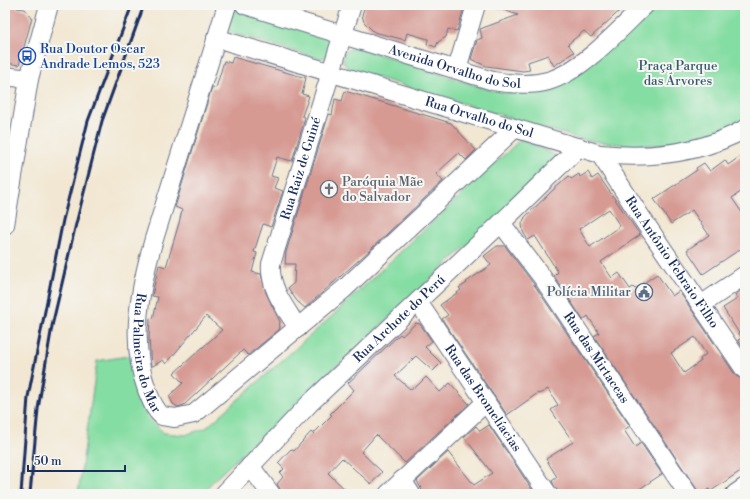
<svg xmlns="http://www.w3.org/2000/svg" width="750" height="499" font-family="'Libre Bodoni',serif">
  <rect width="100%" height="100%" fill="#f6f6f2"/>
  <filter id="ink" filterUnits="userSpaceOnUse"><feTurbulence type="fractalNoise" baseFrequency=".025" numOctaves="2"/><feDisplacementMap in="SourceGraphic" scale="8" xChannelSelector="R" yChannelSelector="G"/><feConvolveMatrix kernelMatrix="1 2 1 2 8 2 1 2 1" color-interpolation-filters="sRGB"/></filter>
  <filter id="wash" filterUnits="userSpaceOnUse"><feTurbulence type="fractalNoise" baseFrequency=".012" numOctaves="4" result="noise"/><feDisplacementMap in="SourceGraphic" scale="16" xChannelSelector="R" yChannelSelector="G"/><feGaussianBlur stdDeviation="0.9" result="paint"/><feColorMatrix in="noise" values="0 0 0 0 0 0 0 0 0 0 0 0 0 0 0 0 0 1.4 0 .05"/><feComposite in="paint" operator="in"/></filter>
  <g filter="url(#wash)">
    <rect width="100%" height="100%" fill="#f2e7d2"/>
    <!-- green -->
    <path fill="#84dda2" stroke="#508680" d="M654,5h91v115c-50,29 -110,29 -165,19l-231,-70 -6,-7 2,-11 11,-4 134,43 18,3 19,-1 52,-18z
      M233,9l97,26 4,6 -4,14 -9,4 -89,-26 -5,-4z
      M521,139l40,19 -348,323 -11,13h-124l19,-133 37,-6 12,60 18,18 21,2 21,-7 125,-111z"/>
    <g id="blocks">
      <!-- building -->
      <path fill="#d69a93" fill-rule="evenodd" d="M5,5h12v3l8,1 7,9 -13,47 -14,-2z
        M365,5h100l-8,26 -9,-2 -2,8 -8,5 -2,5 -9,-3 1,-5 -21,-6 -2,7 -31,-8 -10,-10 -2,-7z
        M496,5h130l-35,32 -7,-6 -16,13 6,8 -20,14 -6,-11 -20,7 2,8 -7,1 -37,-5 -15,-7 6,-19 5,-2 -2,-9 38,-14 -23,-8z
        M233,57l73,21 -4,16 7,2 -7,20 3,1 -2,8 -11,36 -15,-4 -6,19 7,2 -4,10 9,3 -12,36 -8,-3 -9,28 3,1 -5,19 9,2 5,19 14,29 -1,3 1,1 -1,4 -31,25 -5,-5 -59,55 -6,2 -5,-3 -4,-8 14,-13 -9,-10 48,-43 -16,-14 -40,48 -3,-4 -12,7 -2,-28 1,-21 3,1 5,-22 -6,-1 2,-10 5,-21 7,2 13,-44 3,-13 -7,-3 37,-120 4,1 8,-27 7,2z
        M345,91l106,32 25,27 -10,10 -7,-7 -9,8 -14,13 7,7 -73,69 -65,58 -8,-7 -9,-13 6,-5 1,-19h-10l1,-12 43,-138 3,1 3,-16 7,2z
        M745,153v36l-13,9 13,19v29l-42,28 -16,-24 22,-15 -17,-25 -21,14 -17,-25 43,-29 -1,-2 8,-5 6,8 15,-11 3,5z
        M588,172l4,7 6,-4 42,60 -39,27 11,16 7,-5 11,16 3,-2 2,2 22,-15 15,22 7,-5 57,85 9,4v88l-34,23 -2,-2 -8,5 -3,-3 -104,-155 5,-3 -11,-17 -5,4 -29,-44 4,-4 -23,-36 -7,4 -5,-8 -1,-8 3,-7 28,-27 16,-14 2,3 8,-5 1,3zM609,209l11,17 -30,21 -11,-18zM695,337l11,17 -6,5 1,2 -17,12 -13,-20z
        M497,246h8l28,37 97,143 -6,4 11,17 6,-4 21,31 -30,20h-74l-6,-13 5,-4 -11,-18 27,-17 -22,-32 7,-5 -10,-16 -9,5 -1,-1 -31,22 -65,-96 6,-4 -8,-10 21,-15 -2,-2 8,-5 -1,-1 25,-17 -7,-9z
        M745,288v63l-7,-11 4,-2 -19,-30 14,-9 -2,-4z
        M416,323l4,1 12,17 -7,6 16,16 -8,8 -17,-15 -21,20 15,13 7,-3 9,-9 14,15 10,-9 19,21 -64,59 -29,-28 -15,17 21,20 -11,12 -29,-26 -14,15 22,21h-67l-6,-10 6,-7 -3,-4 4,-4 -6,-6 13,-14 3,2 17,-19 2,2 19,-19 -2,-1 24,-24 -6,-7 52,-49 2,2z
        M489,425l46,69h-111l-7,-13 31,-29 26,33 18,-12 -28,-36 12,-11 4,5z"/>
    </g>
  </g>
  <g filter="url(#ink)">
    <use href="#blocks" fill-opacity="0" stroke="#666f87" stroke-width="1"/>
    <g fill="none" stroke-linecap="round" stroke-linejoin="round">
      <defs>
        <g id="minor">
          <path id="s1" d="M227,5l-73,234c-14,48 -25,102 -7,151 4,10 7,19 15,26l13,2 19,-4 150,-125 170,-160"/>
          <path id="s2" d="M245,5l248,76c18,3 37,5 55,0 33,-9 72,-52 97,-76"/>
          <path id="s3" d="M216,38l384,116c50,5 100,0 145,-25"/>
          <path d="M457,69l19,-64"/>
          <path d="M5,76l24,3"/>
          <path id="s4" d="M600,154l39,60 106,156"/>
          <path id="s5" d="M501,223l41,54 146,217"/>
          <path d="M5,225l24,-146 20,-74"/>
          <path id="s6" d="M418,302l130,192"/>
          <path d="M701,305l44,-30"/>
          <path id="s7" d="M298,328c-12,-19 -29,-40 -27,-64l81,-259"/>
          <path d="M250,466l21,28"/>
          <path d="M402,480l9,14"/>
          <path id="s8" d="M224,494l86,-91 191,-180 78,-76"/>
          <path d="M388,494l98,-92"/>
          <path d="M735,494l10,-7"/>
        </g>
      </defs>
      <!-- minor casing -->
      <use href="#minor" stroke="#666f87" stroke-width="20"/>
      <!-- minor -->
      <use href="#minor" stroke="#fff" stroke-width="18"/>
      <!-- rail -->
      <path stroke="#1b2f5e" stroke-width="3" d="M21,494l7,-97 35,-177 25,-99 44,-116
        M30,494l8,-85 14,-83 23,-98 27,-107 42,-116"/>
    </g>
  </g>
  <!-- icons -->
  <defs>
    <symbol id="bus-ring" viewBox="-11 -11 22 22"><circle r="9.5" fill="#f6f6f2" stroke="#1a4fb4" stroke-width="1.5"/><path d="M-5-6H5V4H4V6H2V4H-2V6H-4V4H-5ZM-3.5-4V0h7V-4ZM-3.5 1.2v1.5H-2V1.2ZM2 1.2v1.5H3.5V1.2Z" fill="#1a4fb4"/></symbol>
    <symbol id="church-ring" viewBox="-11 -11 22 22"><circle r="9.5" fill="#f6f6f2" stroke="#6b7280" stroke-width="1.5"/><path d="M-1.2-6h2.4v3.5h3.3v2.4h-3.3V6h-2.4V-.1h-3.3v-2.4h3.3Z" fill="#6b7280"/></symbol>
    <symbol id="civic-ring" viewBox="-11 -11 22 22"><circle r="9.5" fill="#f6f6f2" stroke="#5c6f8a" stroke-width="1.5"/><path d="M-.6-6.5H3V-4.5H.6V-3L4-1V1h2V6H-6V1h2V-1L-.6-3ZM-1.2 2.5V6h2.4V2.5Z" fill="#5c6f8a"/></symbol>
  </defs>
  <g fill-rule="evenodd">
    <use href="#bus-ring" x="17" y="46" width="20" height="20"/>
    <use href="#church-ring" x="319" y="179" width="20" height="20"/>
    <use href="#civic-ring" x="634" y="282" width="20" height="20"/>
  </g>
  <g text-anchor="middle" dominant-baseline="central" stroke-width="4" stroke-linejoin="round" paint-order="stroke">
    <!-- transit labels -->
    <g font-size="13" fill="#164399" stroke="#f6f6f2" text-anchor="start">
      <text x="40" y="49">Rua Doutor Oscar<tspan x="40" dy="15">Andrade Lemos, 523</tspan></text>
    </g>
    <!-- street labels -->
    <g font-size="13" fill="#1b2f5e" stroke="#f6f6f2">
      <text stroke="none"><textPath href="#s2" startOffset="219">Avenida Orvalho do Sol</textPath></text>
      <text stroke="none"><textPath href="#s3" startOffset="275">Rua Orvalho do Sol</textPath></text>
      <text stroke="none"><textPath href="#s7" startOffset="171">Rua Raiz de Guiné</textPath></text>
      <text stroke="none"><textPath href="#s4" startOffset="130">Rua Antônio Febraio Filho</textPath></text>
      <text stroke="none"><textPath href="#s8" startOffset="248">Rua Archote do Perú</textPath></text>
      <text stroke="none"><textPath href="#s1" startOffset="362">Rua Palmeira do Mar</textPath></text>
      <text stroke="none"><textPath href="#s5" startOffset="165">Rua das Mirtaceas</textPath></text>
      <text stroke="none"><textPath href="#s6" startOffset="116">Rua das Bromelíacias</textPath></text>
    </g>
    <!-- park labels -->
    <g font-size="13" fill="#355a6f" stroke="#f6f6f2">
      <text x="678" y="66">Praça Parque<tspan x="678" dy="15">das Árvores</tspan></text>
    </g>
    <!-- worship labels -->
    <g font-size="13" fill="#5b616d" stroke="#f6f6f2" text-anchor="start">
      <text x="342" y="182">Paróquia Mãe<tspan x="342" dy="15">do Salvador</tspan></text>
    </g>
    <!-- service labels -->
    <g font-size="13" fill="#4e5e75" stroke="#f6f6f2" text-anchor="end">
      <text x="631" y="292">Polícia Militar</text>
    </g>
  </g>
  <!-- margin -->
  <rect width="750" height="499" fill="none" stroke="#f6f6f2" stroke-width="20"/>
  <!-- scale -->
  <path d="M28 465v6h97v-6" fill="none" stroke="#1b2f5e" stroke-width="2"/>
  <text x="34" y="465" font-size="12" fill="#1b2f5e" stroke="#f6f6f2" stroke-width="3" paint-order="stroke">50 m</text>
</svg>
